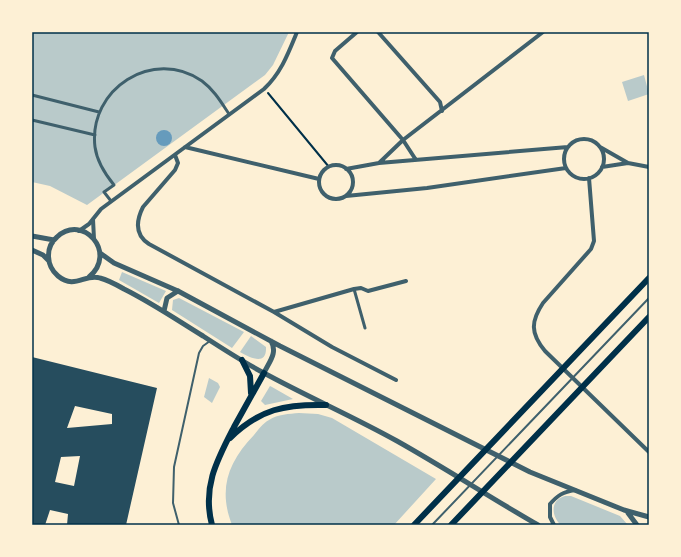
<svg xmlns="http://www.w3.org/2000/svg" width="681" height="557" font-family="'DejaVu Sans',sans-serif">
  <rect width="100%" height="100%" fill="#fdf0d5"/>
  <!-- green -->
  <path fill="#b9caca" d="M32,32h257l-16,33 -8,10 -178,130 -37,-19 -18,-4z
    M644,75l5,19 -21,7 -6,-19z
    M122,272l44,19 -7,12 -40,-23z
    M179,298l2,1 63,33 -12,16 -60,-38 1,-10z
    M251,336l15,11c1,20 -17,10 -26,5z
    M209,378l9,5 2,4 -8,16 -8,-6z
    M270,386l2,1 21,12 -28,6 -4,-4z
    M299,413l19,1 14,4 104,61 -42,46h-162c-14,-36 -4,-63 22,-90 4,-5 9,-12 15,-15 9,-6 20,-6 30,-7z
    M565,496h6l49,20 8,9h-67c-10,-9 -11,-25 4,-29z"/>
  <!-- water -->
  <path fill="#669bbc" d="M156 138a8 8 0 1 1 16 0a8 8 0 1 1-16 0Z"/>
  <!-- building -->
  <path fill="#264d5e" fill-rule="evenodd" d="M32,357l125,31 -31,137h-59l1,-11 -18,-4 -5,15h-13zM75,406l37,8v10l-45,4zM80,456l-6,30 -19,-4 6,-25z"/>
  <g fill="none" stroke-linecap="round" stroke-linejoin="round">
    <!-- path -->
    <path stroke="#003049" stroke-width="2" d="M268,93l61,74"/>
    <!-- service -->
    <path stroke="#3f606c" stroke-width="2" d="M179,525l-6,-22 1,-36 25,-114 4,-7 7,-5
      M432,525l217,-227"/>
    <!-- pedestrian -->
    <path stroke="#3f606c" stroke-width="3" d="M32,95l67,17
      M32,120l63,15
      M111,201l-7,-9 10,-7c-9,-11 -17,-23 -19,-38 -7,-58 58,-100 107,-66 12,9 19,21 27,33
      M354,289l11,39"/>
    <!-- minor -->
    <path stroke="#3f606c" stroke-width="4" d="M357,32l-22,19 -3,7 71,82 13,20
      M378,32l62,70 2,9
      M564 159a20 20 0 1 1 40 0a20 20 0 1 1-40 0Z
      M185,147l134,32
      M600,147l28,16 21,4
      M175,155l3,8 -3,7 -32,37c-7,14 -8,28 6,37l125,68 58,35 64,33
      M379,163l24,-23 140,-108
      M319 182a17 17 0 1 1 34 0a17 17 0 1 1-34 0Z
      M602,167l26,-4
      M346,169l33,-6 189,-16
      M589,178l5,63 -3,8 -48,54c-12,18 -13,30 2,48l104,101
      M346,196l81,-8 139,-20
      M93,219l1,20
      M79,231l10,-7 12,-15 163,-120c17,-16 24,-35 33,-57
      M274,312l80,-23 7,-1 7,3 38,-10
      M554,525l-4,-8v-13c8,-9 13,-12 25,-14"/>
    <!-- tertiary -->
    <path stroke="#3f606c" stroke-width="5" d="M32,236l22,4
      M32,250l11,5 6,6
      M100,253l14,10 64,28 102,55 250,126 94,38 25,7
      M89,277c29,-24 -6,-64 -32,-40 -12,10 -11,29 1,39 17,14 27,-3 42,2 8,2 17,7 24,11 28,14 53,31 79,47 20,13 40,26 61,37 44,24 90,44 133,68 48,27 94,57 141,84
      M164,311l3,-13 11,-7
      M264,373c5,-11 14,-20 7,-32
      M628,513l9,12"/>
    <!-- primary -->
    <path stroke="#003049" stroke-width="6" d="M242,360l8,16 1,17
      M230,438c30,-29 55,-34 96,-33
      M212,525c-10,-38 5,-65 22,-98 10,-18 20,-36 30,-54
      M414,525l235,-247
      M451,525l198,-208"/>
  </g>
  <!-- border -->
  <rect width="681" height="557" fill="none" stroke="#fdf0d5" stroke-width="66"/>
  <rect x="33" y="33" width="615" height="491" fill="none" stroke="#003049" stroke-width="1.5"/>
</svg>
